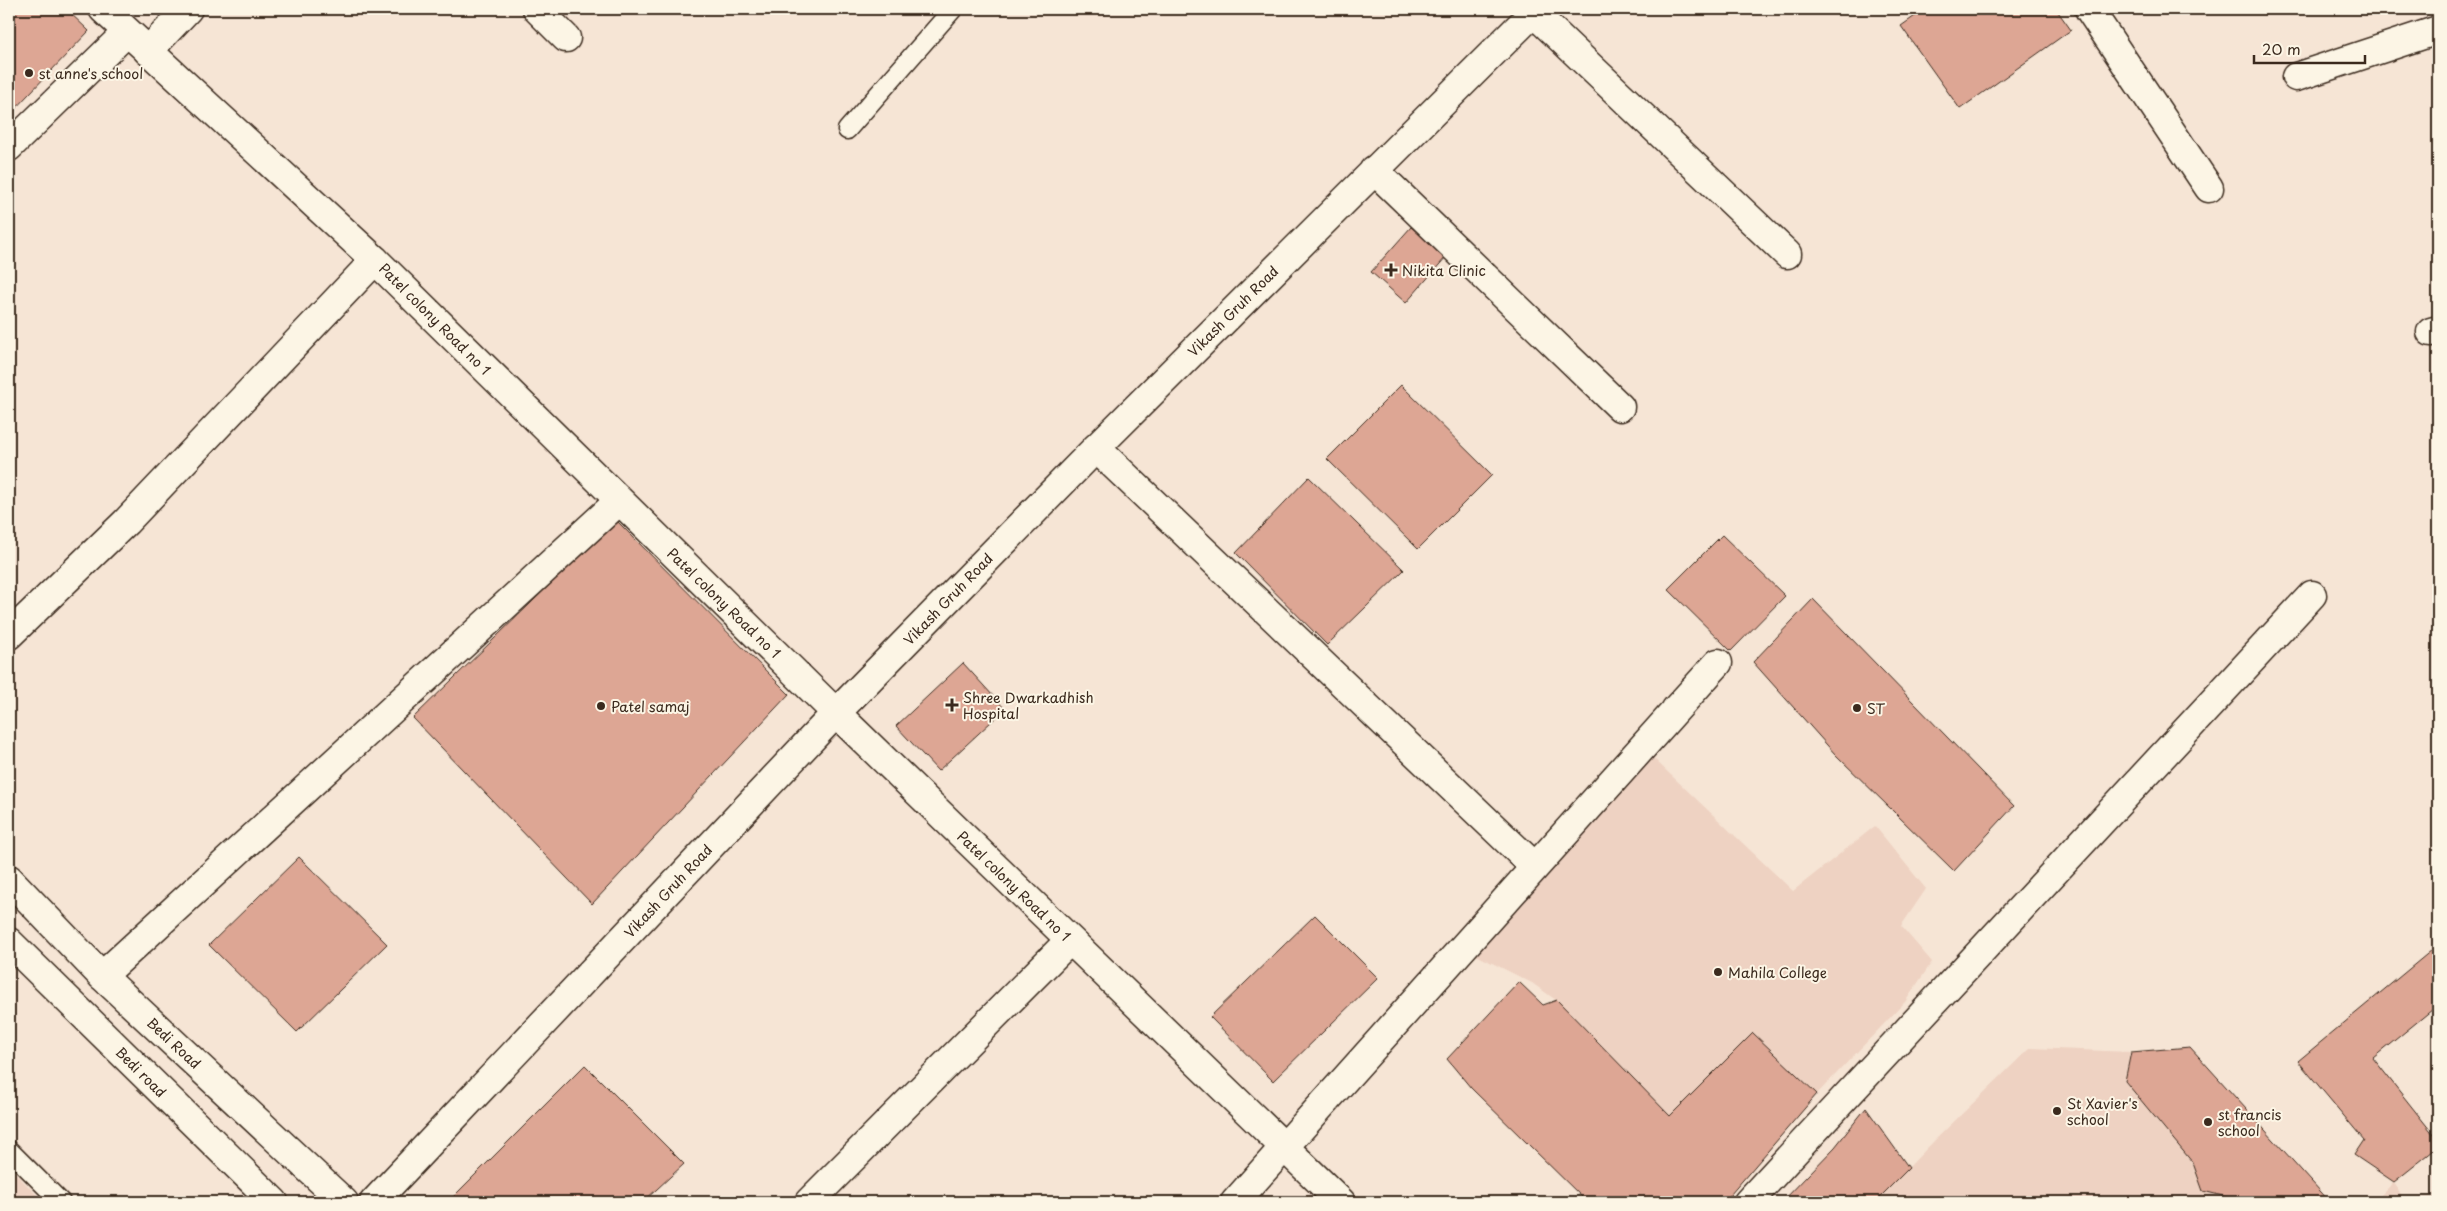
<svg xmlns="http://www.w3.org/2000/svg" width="2447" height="1211" font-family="'Playpen Sans',sans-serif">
  <rect width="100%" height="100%" fill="#f6e5d5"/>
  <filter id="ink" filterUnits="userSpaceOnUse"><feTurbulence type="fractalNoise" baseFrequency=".02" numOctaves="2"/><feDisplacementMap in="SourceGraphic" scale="10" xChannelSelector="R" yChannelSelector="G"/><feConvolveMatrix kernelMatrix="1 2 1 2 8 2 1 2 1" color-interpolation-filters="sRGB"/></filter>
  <g filter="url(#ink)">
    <!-- built -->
    <path fill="#eed2c2" d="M1653,758l140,133 82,-65 51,63 -25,37 31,36 -27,40 -88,92 -93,108h-137l-116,-114 -24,-29 109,-59 -24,-17 -72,-36z
      M2030,1048l101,4 -6,29 68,82 10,28 24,6 6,5h-358l59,-61z
      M9,1167l35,35h-35z
      M2394,1182l10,20h-30z"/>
    <!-- building -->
    <path fill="#dda694" stroke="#3b2a1e" d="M9,9h57l23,22 -80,84z
      M1925,9h131l15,21 -111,79 -59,-83z
      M1411,227l35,30 -40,46 -35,-31z
      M1401,385l91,90 -74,74 -91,-90z
      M1309,477l95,93 -77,75 -91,-92z
      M616,520l173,174 -197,210 -179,-186z
      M1722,535l63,61 -54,55 -63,-62z
      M1813,599l201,207 -60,65 -119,-117 -82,-92z
      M963,663l42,46 -67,62 -42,-45z
      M299,857l88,87 -90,88 -88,-87z
      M1315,915l63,63 -105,103 -63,-64z
      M2438,945v60l-65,53 65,82v7l-44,35 -40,-27 10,-15 -66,-79z
      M1519,982l24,23 14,-5 113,116 83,-83 64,61 -93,108h-137l-116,-114 -24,-29z
      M2190,1047l140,155h-97l-6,-5 -24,-6 -10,-28 -68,-82 6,-29z
      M585,1065l99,99 -41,38h-185l-5,-5z
      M1866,1108l43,60 -34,34h-93l53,-55z"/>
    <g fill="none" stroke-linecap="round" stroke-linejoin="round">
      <defs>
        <path id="service" d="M847,130l106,-121
          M9,1150l52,52"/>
        <path id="minor" d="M537,9l29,29
          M2089,9l120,179
          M1534,13l253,241
          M148,51l40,-42
          M2296,77l142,-47
          M9,147l118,-115
          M1374,170l246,237
          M2431,332l7,-2
          M1096,448l438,418
          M9,635l117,-113 249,-262
          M836,713l505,489
          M102,976l517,-475
          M809,1202l261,-262
          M1235,1202l483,-539 -42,46
          M1748,1202l564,-607"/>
        <path id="tertiary" d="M103,9l272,251 461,453
          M374,1202l462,-489 260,-265 441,-439"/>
        <path id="secondary" d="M9,879l93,97 242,226
          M9,942l265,260"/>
      </defs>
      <!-- service casing -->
      <use href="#service" stroke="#3b2a1e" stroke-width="21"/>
      <!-- minor casing -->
      <use href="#minor" stroke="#3b2a1e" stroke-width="31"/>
      <!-- tertiary casing -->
      <use href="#tertiary" stroke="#3b2a1e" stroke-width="31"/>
      <!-- secondary casing -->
      <use href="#secondary" stroke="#3b2a1e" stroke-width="31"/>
      <!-- service -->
      <use href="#service" stroke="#fcf5e5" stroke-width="18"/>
      <!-- minor -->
      <use href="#minor" stroke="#fcf5e5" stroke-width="28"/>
      <!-- tertiary -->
      <use href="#tertiary" stroke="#fcf5e5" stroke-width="28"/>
      <!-- secondary -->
      <use href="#secondary" stroke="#fcf5e5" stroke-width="28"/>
    </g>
  </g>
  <!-- markers -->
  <g fill="#3b2a1e" stroke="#fcf5e5" stroke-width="2">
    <circle cx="29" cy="73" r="5"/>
    <path d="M1388.5 262.5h5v5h5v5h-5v5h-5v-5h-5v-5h5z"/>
    <path d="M949.5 697.5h5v5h5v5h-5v5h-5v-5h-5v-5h5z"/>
    <circle cx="601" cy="706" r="5"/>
    <circle cx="1857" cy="708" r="5"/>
    <circle cx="1718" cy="972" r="5"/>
    <circle cx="2057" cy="1111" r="5"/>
    <circle cx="2208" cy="1122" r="5"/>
  </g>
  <g text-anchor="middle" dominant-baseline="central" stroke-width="4" stroke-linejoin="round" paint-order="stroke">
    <!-- poi labels -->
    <g font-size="14" fill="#3b2a1e" stroke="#fcf5e5" text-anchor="start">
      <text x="39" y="73">st anne's school</text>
      <text x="1402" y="270">Nikita Clinic</text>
      <text x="963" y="697">Shree Dwarkadhish<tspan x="963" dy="16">Hospital</tspan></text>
      <text x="611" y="706">Patel samaj</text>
      <text x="1867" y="708">ST</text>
      <text x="1728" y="972">Mahila College</text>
      <text x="2067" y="1103">St Xavier's<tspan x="2067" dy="16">school</tspan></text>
      <text x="2218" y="1114">st francis<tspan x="2218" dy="16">school</tspan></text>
    </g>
    <!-- street labels -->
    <g font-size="14" fill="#3b2a1e" stroke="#fcf5e5">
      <text transform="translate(1233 311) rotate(-45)">Vikash Gruh Road</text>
      <text transform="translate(435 319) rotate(45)">Patel colony Road no 1</text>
      <text transform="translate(948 599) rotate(-46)">Vikash Gruh Road</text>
      <text transform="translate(724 603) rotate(44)">Patel colony Road no 1</text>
      <text transform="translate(1014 886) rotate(44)">Patel colony Road no 1</text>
      <text transform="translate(668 891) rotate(-47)">Vikash Gruh Road</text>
      <text transform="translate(174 1043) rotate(43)">Bedi Road</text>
      <text transform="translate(141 1072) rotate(45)">Bedi road</text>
    </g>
  </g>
  <!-- margin -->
  <rect width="2447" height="1211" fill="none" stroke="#fcf5e5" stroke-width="30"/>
  <rect x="15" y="15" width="2417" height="1181" fill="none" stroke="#3b2a1e" stroke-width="2" filter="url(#ink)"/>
  <!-- scale -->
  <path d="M2254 55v8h111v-8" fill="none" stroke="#3b2a1e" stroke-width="2.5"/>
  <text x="2262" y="55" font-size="15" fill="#3b2a1e" stroke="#fcf5e5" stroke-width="4" paint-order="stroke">20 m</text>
</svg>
